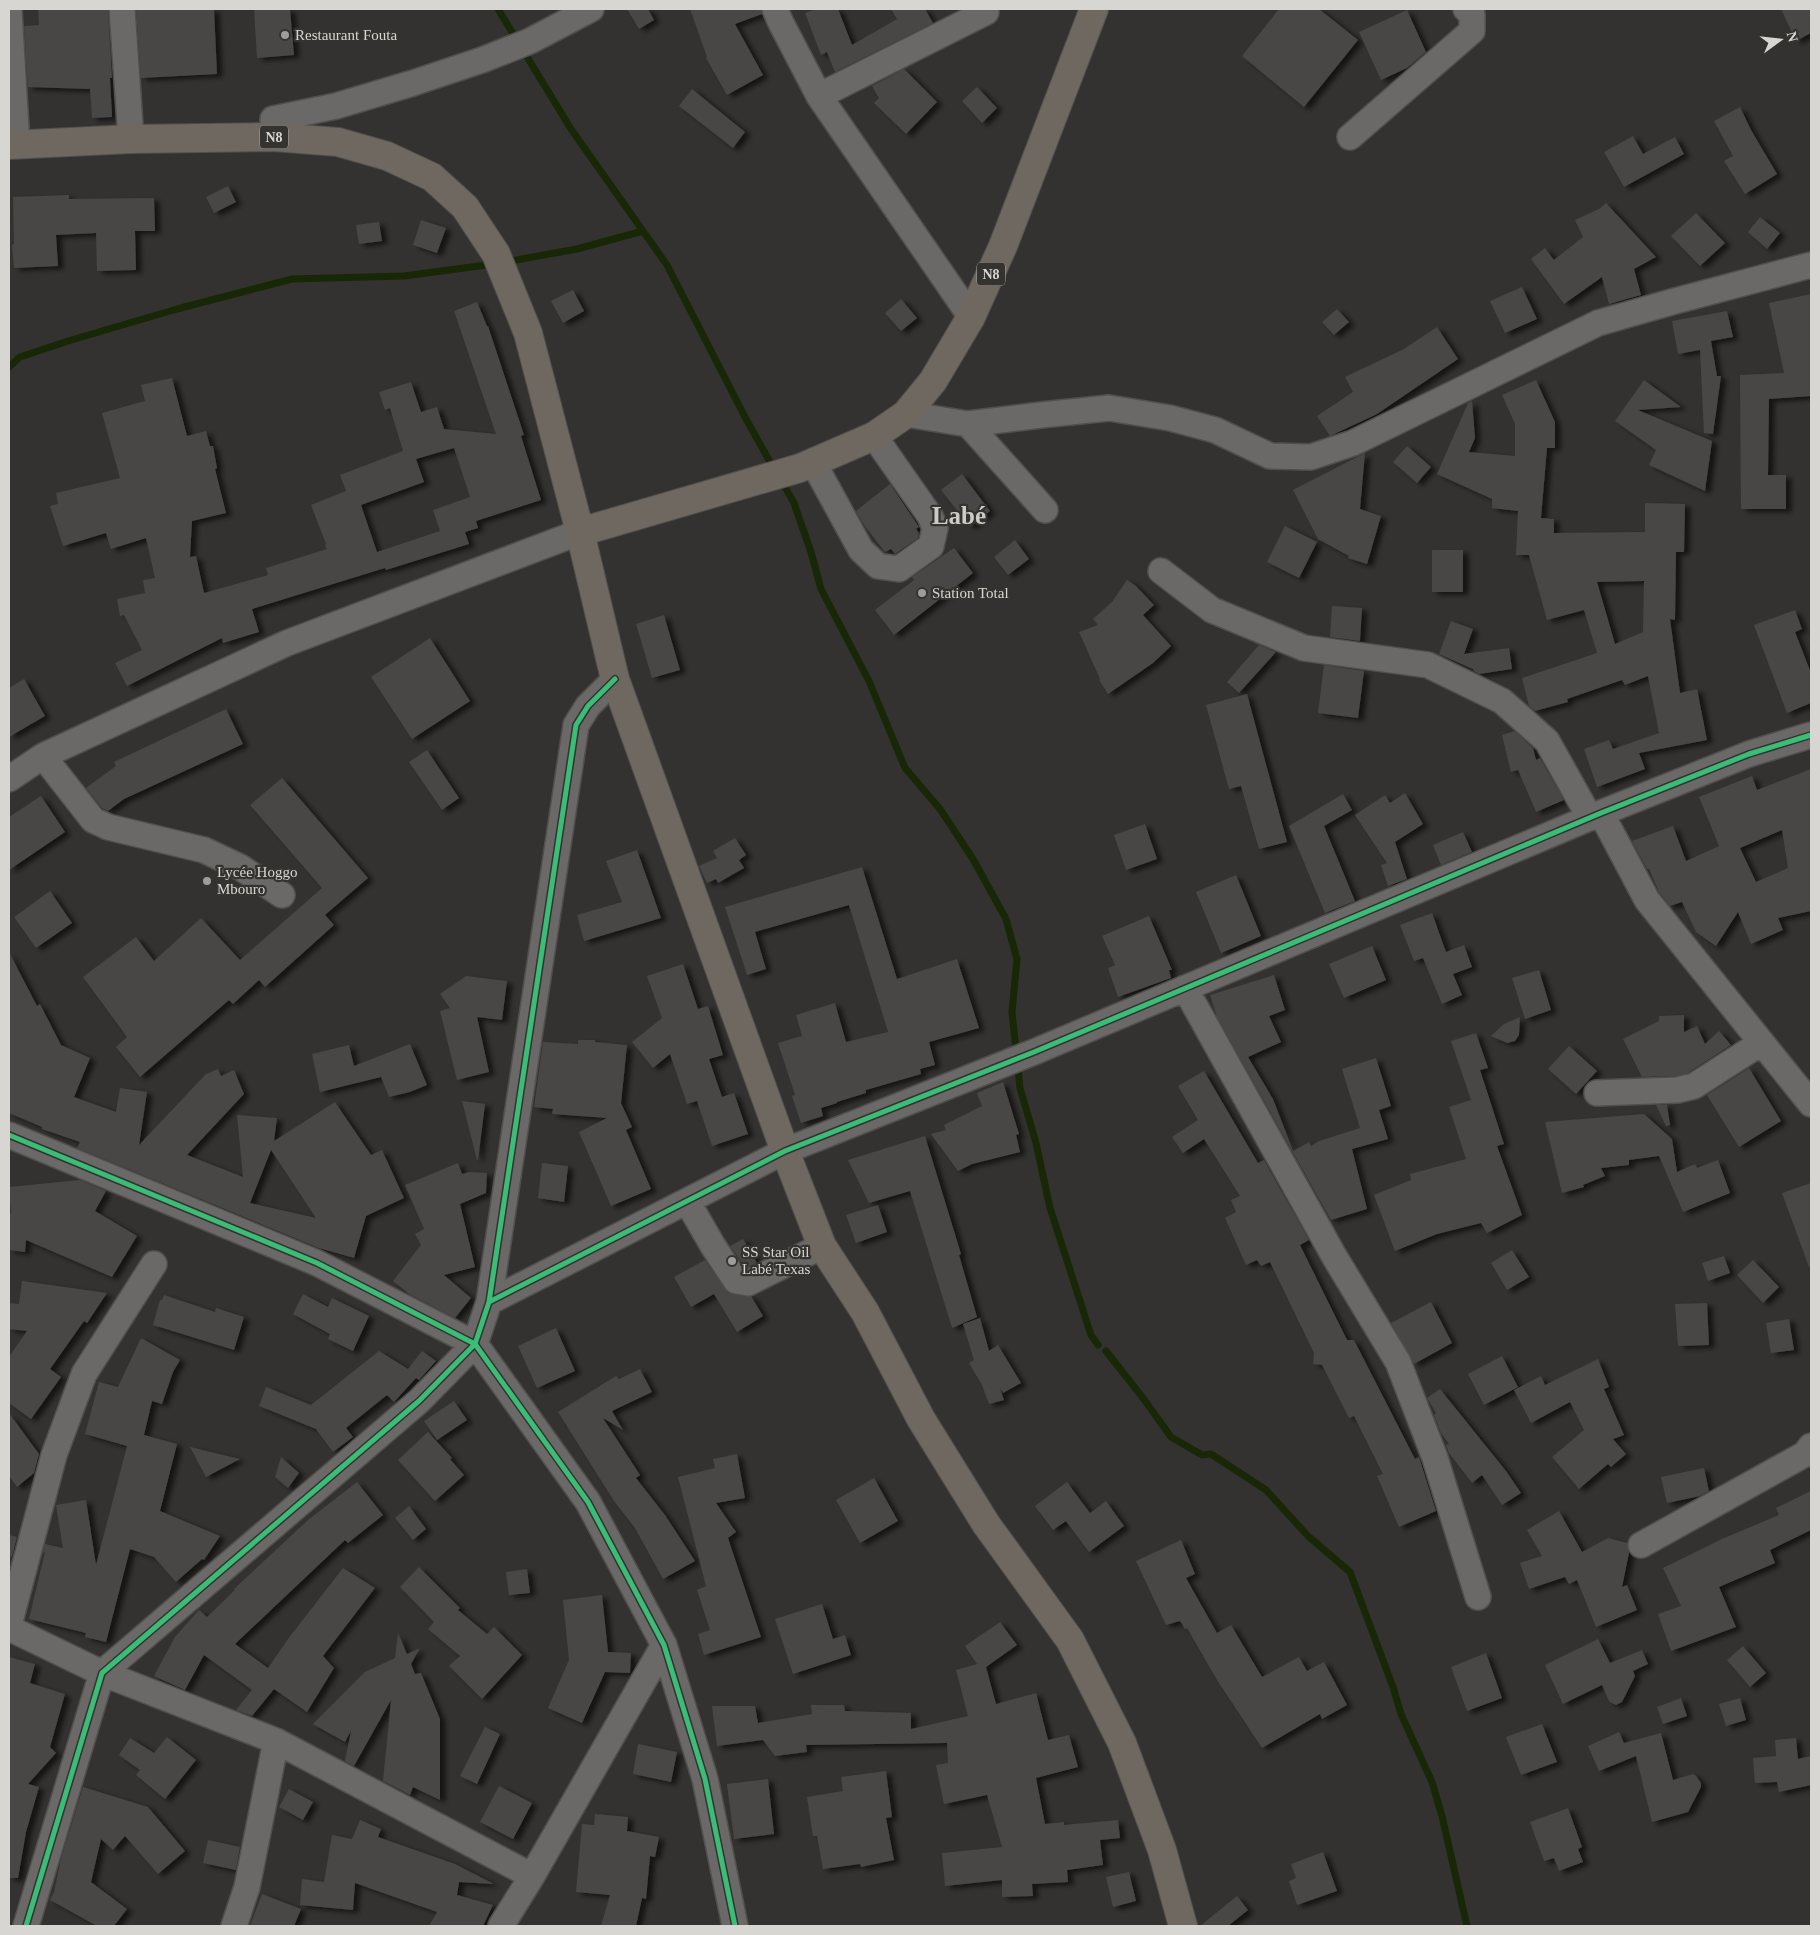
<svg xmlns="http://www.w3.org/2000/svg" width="1820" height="1935" font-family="Georgia,serif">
  <defs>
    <filter id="shadow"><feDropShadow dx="5.5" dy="3" stdDeviation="2.5" flood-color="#0009"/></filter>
  </defs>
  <rect width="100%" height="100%" fill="#333230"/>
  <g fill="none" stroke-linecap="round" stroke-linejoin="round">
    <!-- stream -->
    <path stroke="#182705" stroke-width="7" d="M498,9l73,120 96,136 79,154 28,50
      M505,262l72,-13 66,-18
      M9,367l11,-10 48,-16 109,-32 115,-30 112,-3 90,-12
      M781,480l13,23 17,49 10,37 48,92 36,87 35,41 33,50 33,60 11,40 -5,53 8,76 16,55 14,65 41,127 7,10
      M1106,1351l37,47 28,39 31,18 9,-1 55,36 42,46 42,36 43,115 8,27 31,68 10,34 25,110"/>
  </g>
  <!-- building -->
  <path fill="#484744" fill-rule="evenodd" filter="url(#shadow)" d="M38,9h70l4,69h-2l2,39 -20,1 -2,-29 -62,-2 -4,-61 15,-1z
    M136,9h78l3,65 -76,4z
    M254,9h36l4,46 -37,3z
    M627,9h21l6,11 -15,9z
    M690,9h71l1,5 -27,10 28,51 -36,20 -21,-37 1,-1z
    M816,9h22l14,36 45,-26 -6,-10h34l8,14 -98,49 -8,-20 -6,3 -16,-42z
    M1279,9h40l39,31 -54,67 -62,-51z
    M1781,9h30v24l-15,8z
    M1407,10l19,42 -19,16 -26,12 -22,-48z
    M904,69l33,33 -31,32 -32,-31 5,-5 -7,-12z
    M977,87l20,21 -15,15 -20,-22z
    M692,89l53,43 -12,16 -54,-42z
    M1740,107l11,23 26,44 -32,20 -21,-33 9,-5 -19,-35z
    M1633,136l10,18 32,-17 9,17 -60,33 -20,-35z
    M228,186l8,16 -22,11 -8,-16z
    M69,195v4l85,-1 1,33h-20l1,39 -39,1 -1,-38 -40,2 2,31 -44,2 -2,-23 2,-1 -1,-47z
    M1606,203l50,54 -22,12 7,26 -32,9 -7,-27 -38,27 -33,-45 14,-11 9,12 29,-23 -8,-17 24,-11z
    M1696,213l29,30 -25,23 -29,-30z
    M1760,217l20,16 -13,16 -19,-17z
    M421,220l25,8 -9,25 -24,-8z
    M379,222l3,19 -23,3 -3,-19z
    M1522,287l15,32 -32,14 -15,-32z
    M573,290l11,21 -21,12 -12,-22z
    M1811,294v102l-42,3 -1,76h18v34h-45l-1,-134 44,-2 -15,-70z
    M901,299l16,19 -16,13 -16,-18z
    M477,302l10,24h1l36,109 -3,1 20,64 -65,21 2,7 -13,4 4,12 -83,26 -1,-2 -133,41 7,23 -36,11 -1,-5 -95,48 -12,-23 27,-13 -18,-35 -4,1 -3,-17 28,-6 -2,-13 12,-2 -9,-40 -35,11 -5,-16 -43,13 -13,-40 8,-2 -2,-11 64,-15 -18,-65 43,-12 -4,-16 31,-7 15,58 19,-5 4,15h3l4,22 -2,1 11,44 -34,8 -2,36 6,-1 8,37 64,-18 -2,-7 61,-19 -2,-4 1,-1 -15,-39 35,-14 -6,-16 63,-24 -13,-43 -5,2 -6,-18 32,-10 10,30 16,-5 7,22 52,5 -42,-123zM454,448l16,49 -37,13 7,21 -63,21 -16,-47 63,-23 -8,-23z
    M1337,309l12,13 -15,13 -12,-13z
    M1727,311l6,26 -22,4 6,35h4l-8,58 -9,-1 -4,-83 -22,4 -6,-33z
    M1437,327l21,32 -81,55 -47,22 -13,-20 36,-24 -8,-15 59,-28z
    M1536,380l19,42v26h-8l-6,70 13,1v14l91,-1v-29l40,1 -1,48h-8l-1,68 -5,-1 10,74 17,-4 10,51 -68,13 6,16 -48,18 -13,-38 25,-9 4,9 46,-16 -11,-57 -23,9 -3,-5 -55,19 1,3 -33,9 -6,-5 -7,-28 75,-25 -13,-43 -37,10 -18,-65h-13l2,-44 -26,-3v-9l-55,-25 31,-71 4,-2 3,37 -6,14 46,4v-32l-13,-29zM1644,581l-1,51 -28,12 -18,-62z
    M1644,380l37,27 -43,3 74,31 -7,50 -56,-26 7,-15 -41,-29z
    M1407,446l24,21 -14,16 -24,-21z
    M1365,453l-5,56 21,7 -14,48 -19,-6 1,-2 -31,-17 -25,-49z
    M962,474l28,37 -20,16 -29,-37z
    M890,484l29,43 -3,2 3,4 -1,5 -23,16 -4,-5 -6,3 -21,-27 -8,-14z
    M1285,526l32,16 -18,36 -32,-16z
    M1015,540l14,19 -21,16 -14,-18z
    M954,548l19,25 -79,62 -19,-25 39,-30 -2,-3z
    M1432,550h31v42h-31z
    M1127,580l9,6 18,19 -11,10 28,31 -18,17 -45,31 -9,-14 1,-1 -21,-47 19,-7 -5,-6 19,-17z
    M1332,606l30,2 -2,33 -30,-4z
    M1795,610l7,19 -7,3 16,41v30l-24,10 -33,-88z
    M664,615l16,55 -28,8 -16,-54z
    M1451,621l22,8 -9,25 45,-6 3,21 -33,5 -5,-3 -1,-2 -34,-15z
    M430,638l40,63 -58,38 -41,-62z
    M1259,645l17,7 -37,41 -12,-11z
    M1324,665l40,6 -6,47 -40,-5z
    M24,679l21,37 -36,21v-49z
    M1247,694l40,148 -28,7 -18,-63 -12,3 -23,-84z
    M226,709l17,35 -119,55 -16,12 -6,-3 -16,-20 30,-22 -2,-4z
    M1515,731l18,17 3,12 4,-2 24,42 -28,12 -18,-42 -7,2 -9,-37z
    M427,750l32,48 -17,12 -33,-48z
    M1811,769v142l-33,7 5,12 -32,14 -13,-32 -22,34 -20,-14 -14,-30 -12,4 -11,-14 -10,-23h-2l-15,-28 41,-15 13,35 33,-15 -20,-49 53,-21 5,14zM1782,830l6,38 -32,14 -16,-34z
    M282,778l86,100 -43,37 9,10 -69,62 -6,-7 -26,24 -4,-4 -89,77 -24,-30 11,-10 -44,-60 53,-40 18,24 47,-43 39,42 82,-72 -72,-83z
    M1405,793l18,31 -28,18 12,37 -19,7 -7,-21 6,-2 -32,-48 30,-20 5,8z
    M1343,794l9,16 -28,16 31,75 -30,12 -36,-87z
    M41,796l24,36 -56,38v-53z
    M1145,824l12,35 -31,11 -12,-35z
    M1463,832l9,20 -31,13 -8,-20z
    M735,838l11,17 -7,5 5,8 -26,15 -2,-4 -9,4 -8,-17 18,-8 -4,-7z
    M637,850l24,68 -77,23 -7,-26 45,-13 -16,-41z
    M862,867l35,112 60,-20 22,69 -50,14 6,23 -15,4 1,5 -55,16v3l-29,9v1l-16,5 2,8 -22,7 -9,-27 3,-1 -17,-52 24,-7 -6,-21 39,-12 11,39 42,-10 -39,-127 -94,27 11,37 -19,6 -22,-68z
    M1236,875l25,61 -40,17 -25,-61z
    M50,891l22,32 -36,25 -22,-31z
    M1432,913l14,39 18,-7 8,22 -19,7 9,21 -20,9 -19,-46 -9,3 -14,-36z
    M1149,916l23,54h-3l2,8 -53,19 -10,-29 7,-3 -13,-29z
    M1372,946l14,34 -42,18 -15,-34z
    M9,952l28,54 3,-2 21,41 29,13 -16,39 42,15 4,-24 27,4 -8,53 67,-71 12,-5 3,7 13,-6 10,24 -57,61 56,22 -6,-62 40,3 -3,23 61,-39 36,53 11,-5 22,48 -38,18 -12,42 -35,-10 -242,-100 3,-6 -38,-13v-2l-33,-14zM271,1150l45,68 -66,-15z
    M683,964l15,45 10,-3 15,49 -14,4 13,38 12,-4 14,41 -36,12 -15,-45 -10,3 -17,-50 -17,14 -21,-26 30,-24 -15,-42z
    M1539,970l12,40 -26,9 -13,-41z
    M1274,975l11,35 -16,6 12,26 -33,15 25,42 20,52 16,-9 2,4 8,-5 41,-13 -18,-59 34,-11 15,48 -12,4 9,29 -36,10 15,60 -36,11 -114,-203 -7,-22z
    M466,976l41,5 -5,39 -25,-3 12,55 -32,8 -17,-69 10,-3 -10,-14z
    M1684,1015v17l13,-6 8,18 14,-13 12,14 -43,28 -13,3 -33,1 -19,-38 36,-18v-5z
    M1520,1017l-1,18 -4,6 -8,2 -16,-7 13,-12z
    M1476,1033l12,35 -8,2 24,74 -7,2 25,69 -35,18 -6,-10 -44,11 -42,17 -21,-56 37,-15 -1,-6 56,-15 -17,-52 22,-7 -20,-59z
    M578,1040h17v2l32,3 -6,58 11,24 -6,3 25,59 -40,17 -32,-74 28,-14 -55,-4 1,-5 -19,-2 9,-65 35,2z
    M410,1044l17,41 -17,7 -21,5 -8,-20 -61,15 -8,-38 37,-9 5,21z
    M1569,1046l28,25 -21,23 -28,-25z
    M1749,1068l32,53 -42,26 -32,-52z
    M1204,1071l54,92 6,-3 45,80 -9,5 47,95h7l61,119 4,-2 17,54 -37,16 -22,-51 6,-2 -29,-58 -5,2 -27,-53 -9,-1 1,-11 -44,-91 -9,4 -4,-6 -11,5 -21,-47 11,-6 -5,-12 9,-4 -36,-57 -21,14 -11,-16 26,-17 -20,-34z
    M1003,1082l16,52 -3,1 4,17 -48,12 -14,7 -27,-37 15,-4 -2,-5 38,-19 -5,-13z
    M462,1101l23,3 -7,56h-1z
    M1656,1105h11l3,20 -4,1z
    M1644,1114l28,25 5,33 18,-8 2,4 21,-8 12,33 -47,19 -24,-56 -30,4v5l-28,3 4,8 -22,9 1,2 -22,6 -17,-71z
    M925,1136l36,118 -2,1 18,62 -25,11 -42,-137 -41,12 -21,-43z
    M458,1163l4,11 7,-2 18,1 -1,20 -26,11 15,63 -31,8 27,23 -16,20 -46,-24 -16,-13 28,-36 -6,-11 9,-5 -19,-44z
    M542,1163l26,3 -4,36 -26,-4z
    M80,1180l26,11 -11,20 42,25 -25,41 -86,-37 -1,12 -16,-2v-37h2l-2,-26z
    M1811,1183v84h-2l-27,-74z
    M878,1205l9,27 -31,11 -10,-28z
    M743,1239l14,24 -11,5 -16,-22z
    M1512,1250l17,27 -22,13 -16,-27z
    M1724,1256l6,17 -22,8 -6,-18z
    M705,1260l23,33 18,4 5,-1 12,20 -26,16 -23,-38 -23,13 -17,-30z
    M1753,1260l26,27 -16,16 -26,-28z
    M22,1281l85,12 -20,30 -3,-2 -34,48 11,8 -30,42 -22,-16v-46l18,-26 -18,-2v-26l10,1z
    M303,1294l25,13 4,-9 37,18 -16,35 -25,-12 2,-5 -37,-20z
    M164,1295l51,17 1,-4 28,9 -10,33 -81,-25 7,-25h2z
    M1431,1302l21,41 -38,21 -23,-41z
    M1707,1303l2,42 -31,1 -3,-42z
    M980,1318l9,33 9,-6 23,38 -18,10 -3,-5 4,12 -15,4 -7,-19 -13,-22 5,-3 -11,-36z
    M1789,1319l5,31 -23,3 -5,-30z
    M556,1328l19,43 -38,17 -19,-42z
    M141,1338l39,22 -7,12 -11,32 -10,-3 -8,34 33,9 -17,67 60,25 -16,24 -2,-1 -26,23 -22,-25 -24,-8 -24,93 -21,-5 1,-4 -57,-14 16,-67 -2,1 2,-9 18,4 -7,-43 30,-5 10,65 31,-119 -42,-12 14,-52 19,5z
    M379,1351l29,18 14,-18 14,10 -17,19 -3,-2 -22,24 -7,-7 -41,33 7,9 -20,15 -17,-23 -57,-23 7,-19 45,18z
    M1502,1356l16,31 -34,18 -16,-31z
    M1598,1359l11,28 -5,2 20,46 -11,4 13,15 -15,13 -3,-3 -29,25 -27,-32 32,-27 -14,-28 -39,21 -17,-33 27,-14 4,9z
    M640,1369l12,23 -40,19 11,19 -20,-12 37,57 -4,3 29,37 30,46 -32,18 -28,-51 -21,-27 -56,-89 58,-36 3,3z
    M1440,1389l66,82 15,22 -19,12 -20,-30 -10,8 -23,-30 -3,-8 3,-1 -8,-11 -7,-18 2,-2 -9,-15z
    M454,1401l13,19 -30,20 -13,-19z
    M9,1413l30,41 -5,19 -17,14 -8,-11z
    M428,1432l24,26 -2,1 14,16 -29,26 -37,-41z
    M190,1447l50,12 -34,18z
    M737,1454l8,44 -29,5 20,29 -8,6 33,99 -57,18 -6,-21 12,-4 -13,-40 9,-4 -28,-109 37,-9 -2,-9z
    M281,1457l18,16 -11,15 -13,-11z
    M1704,1468l5,23 -9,5 -33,7 -6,-26z
    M874,1478l24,43 -38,22 -24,-43z
    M357,1482l26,33 -35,28 -3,-3 -110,104 33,24 20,-29 55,-71 32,20 -52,68 11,12 -27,44 -33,-23 -22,27 -16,-6 16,-20 -48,-35 -19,35 -31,-14 21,-39 24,-27 8,7 28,-27 -1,-1 74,-69z
    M1067,1482l23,31 16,-12 18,25 -35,26 -23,-31 -13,9 -18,-24z
    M1811,1491v39l-41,20 5,13 -56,24 17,40 -65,24 -13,-37 23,-8 -18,-38 59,-29 57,-24 -3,-7z
    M409,1506l17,23 -13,11 -18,-22z
    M1559,1511l23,41 26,-14 19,5 2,10 -7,34 5,-2 10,25 -41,17 -19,-47 -8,4 -4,-7 -36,12 -9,-26 22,-7 -15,-26z
    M9,1535l8,2 -5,19 -3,1z
    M1181,1540l14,34 -9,4 31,55 14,-8 31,52 37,-20 8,14 17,-9 23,43 -25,14 -2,-5 -58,34 -45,-68 -30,-52 -2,1 -5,-8 -14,4 -30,-64z
    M419,1567l41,41 -2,2 29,24 7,-7 28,28 -40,44 -33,-33 11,-10 -32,-27 6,-7 -34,-35z
    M527,1569l3,24 -21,2 -3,-23z
    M602,1595l6,57 23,1 -1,20 -25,-1 -23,51 -34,-15 21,-48 -6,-60z
    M822,1604l11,35 12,-4 6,20 -58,19 -18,-55z
    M1000,1622l17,23 -31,22 10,37 40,-11 12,47 21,-5 9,32 -42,11 9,46 19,-2v3l54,-5 2,18 -20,2 3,25 -36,5 1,12 -36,2 1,12 -31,1v-17l-57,6 -3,-33 60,-6 -15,-52 -43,9 -8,-39 12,-2 -1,-20 -141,2 1,7 -32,4 -12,-16 -46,6 -5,-40h43l3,17 54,-9 -1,-9h33l1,6 66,2v16l57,-13 -12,-46 21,-6 -12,-18z
    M398,1633l9,21 13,-6 -9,16 4,10 6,-1 19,46v81l-27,-13 -3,8 -27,-14 8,-81 -37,66 -9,-5 6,-30 -6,11 -32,-18 52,-52 30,-14z
    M1598,1639l12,24 32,-13 6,14 -15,7 2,5 -13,26 -6,3 -6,-3 -2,-3 -6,-14 -39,19 -18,-39z
    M1743,1646l23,27 -16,14 -23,-27z
    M1486,1653l16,45 -35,13 -16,-44z
    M9,1657l26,7 -5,19 35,11 -15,53 6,6 -28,31 11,3 -13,45 -8,46h-9z
    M1681,1698l6,18 -24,8 -6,-17z
    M1740,1698l6,22 -20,6 -7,-22z
    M1542,1724l15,38 -36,13 -15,-38z
    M485,1727l15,7 -23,50 -17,-8z
    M1619,1732l5,11 37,-10 12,47 20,-6 3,2 5,7v4l-13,25 -36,10 -16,-66 -37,15 -11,-25z
    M167,1737l29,23 -31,39 -29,-24 4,-5 -21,-15 11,-17 24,15z
    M1796,1738l2,21 13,-3v29l-32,7 -2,-10 -22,1 -2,-25 23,-2 -1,-16z
    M638,1744l39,8 -6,30 -38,-8z
    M886,1771l6,46 -6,1 8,42 -33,7 -1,-3 -37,5 -6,-33h-4l-6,-39 36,-6 -2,-14z
    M768,1779l6,55 -40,5 -7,-55z
    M499,1786l33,17 -19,36 -33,-17z
    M83,1787l65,20 37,44 -27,23 -33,-38 -12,14 -12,-11 -10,43 36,27 -13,17h-17l-47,-26 4,-8 7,-33z
    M289,1789l24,13 -10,18 -24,-13z
    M1568,1808l14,39 -4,2 5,13 -24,9 -5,-13 -10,3 -14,-39z
    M595,1814l33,3 -1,14 32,6 -4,20 -5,-1 -4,43 -4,-1 -6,28h-35l9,-31 -34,-3 6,-68 12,1z
    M360,1820l21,9 -3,8 77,27 39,20 -35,-2 -2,13 36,10 -10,21h-54l8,-14 -82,-29 -2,27 -53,-5 2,-26 22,3 8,-47 20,4z
    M208,1840l32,7 -4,23 -33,-7z
    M1323,1852l14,39 -40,14 -8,-24 7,-3 -5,-14z
    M1129,1872l7,29 -23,6 -7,-30z
    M262,1894l39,15 -7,17h-44z
    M1237,1896l11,14 -20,16h-28z"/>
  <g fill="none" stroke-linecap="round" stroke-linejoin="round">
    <defs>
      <path id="minor" d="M122,9l9,130
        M775,9l5,12 39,75 152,221
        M9,10l8,135
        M819,96l167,-84
        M274,137l-1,-18 63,-13 77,-23 69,-23 48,-19 61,-32
        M1350,137l122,-106v-17l-6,-5
        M906,414l62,10 73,-9 68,-7 61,10 45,12 55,26 41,1 42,-14 245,-120 77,-22 136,-36
        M968,424l77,86
        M813,462l48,88 17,16 21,3 32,-23 4,-18 -5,-12 -56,-80
        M1161,571l51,39 92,38 124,17 74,36 45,40 43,77
        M43,756l50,64 15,7 96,23 36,17 42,28
        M9,779l34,-23 244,-113 293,-111
        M1601,813l46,87 164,204
        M1185,988l149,268 64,106 37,96 43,139
        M1597,1093l80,-3 17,-4 67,-43
        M9,1135l308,128 158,81 113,158 76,143 41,134 30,147
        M687,1201l26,45 23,35 12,2 74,-37
        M489,1302l296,-151 249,-99 567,-239 148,-59 62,-19
        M1641,1545l164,-91 6,-8
        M9,1625l45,-170 30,-81 70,-110
        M9,1628l93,45 174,68 256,135
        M26,1926l76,-253 317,-272 56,-57 14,-42 87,-577 12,-19 27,-27
        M234,1926l13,-39 29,-146
        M501,1926l31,-50 132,-231"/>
      <path id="major" d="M9,145l122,-6 143,-2 64,5 49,14 45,21 33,30 31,47 32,79 52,199 35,147 170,472 37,95 43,66 56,107 65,105 84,116 52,103 40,107 21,76
        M580,532l220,-64 74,-32 32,-22 27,-33 38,-64 32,-71 91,-237"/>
    </defs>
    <!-- minor casing -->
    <use href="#minor" stroke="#504f4d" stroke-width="28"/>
    <!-- major casing -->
    <use href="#major" stroke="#504f4d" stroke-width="30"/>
    <!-- minor -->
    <use href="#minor" stroke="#6a6968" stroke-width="25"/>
    <!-- major -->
    <use href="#major" stroke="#6e6860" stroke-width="28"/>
    <defs>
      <path id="cycleway" d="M9,1135l308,128 158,81 113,158 76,143 41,134 30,147
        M489,1302l296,-151 249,-99 567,-239 148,-59 62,-19
        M26,1926l76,-253 317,-272 56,-57 14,-42 87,-577 12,-19 27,-27"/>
    </defs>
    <!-- cycleway casing -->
    <use href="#cycleway" stroke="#34332f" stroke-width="8"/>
    <!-- cycleway -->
    <use href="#cycleway" stroke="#3abd76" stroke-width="5"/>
  </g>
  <!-- markers -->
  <g fill="#9e9d9a" stroke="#34332f" stroke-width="2">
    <circle cx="285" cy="35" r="5"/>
    <circle cx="922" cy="593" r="5"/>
    <circle cx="207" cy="881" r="5"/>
    <circle cx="732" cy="1261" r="5"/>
  </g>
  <g text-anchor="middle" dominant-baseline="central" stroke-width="4.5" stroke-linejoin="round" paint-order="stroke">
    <!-- shield labels -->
    <g fill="#34332f" stroke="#a6a5a2" stroke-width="1">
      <rect x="260" y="125.5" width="28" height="23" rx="4"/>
      <rect x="977" y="262.5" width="28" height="23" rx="4"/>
    </g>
    <g font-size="14" font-weight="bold" fill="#d7d6d3">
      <text x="274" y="137">N8</text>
      <text x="991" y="274">N8</text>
    </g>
    <!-- poi labels -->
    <g font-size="15" fill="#d7d6d3" stroke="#34332f" text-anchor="start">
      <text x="295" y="35">Restaurant Fouta</text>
      <text x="932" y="593">Station Total</text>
      <text x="217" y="872">Lycée Hoggo<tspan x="217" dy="17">Mbouro</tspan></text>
      <text x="742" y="1252">SS Star Oil<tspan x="742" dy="17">Labé Texas</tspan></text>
    </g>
    <!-- town labels -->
    <g font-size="25" font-weight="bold" fill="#cdcbc6" stroke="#34332f">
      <text x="959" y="515">Labé</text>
    </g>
  </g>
  <!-- border -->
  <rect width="1820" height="1935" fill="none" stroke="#d7d6d3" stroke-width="20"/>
  <!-- north arrow -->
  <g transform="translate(1780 40) rotate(75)" stroke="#34332f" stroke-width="4" paint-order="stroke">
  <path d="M0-4L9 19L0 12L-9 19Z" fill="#d7d6d3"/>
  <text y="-8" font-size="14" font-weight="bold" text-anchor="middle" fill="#d7d6d3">N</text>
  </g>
</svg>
